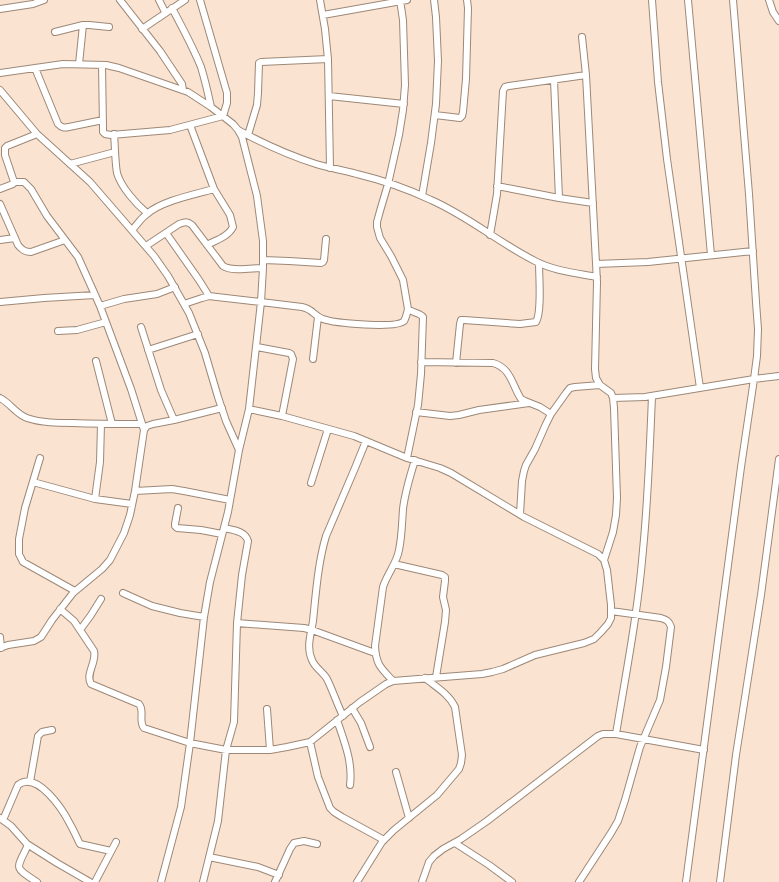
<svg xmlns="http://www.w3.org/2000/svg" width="779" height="882" font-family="'DM Sans',sans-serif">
  <rect width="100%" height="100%" fill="#fae3d1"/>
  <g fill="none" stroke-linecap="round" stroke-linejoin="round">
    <defs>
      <path id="street" d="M120,0l40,51 22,33 1,6
        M159,0l6,12
        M320,0l5,29 3,30 2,109
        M400,0l3,20 2,65 -2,25 -4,25 -11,49 -8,27 -3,11v5l3,11 11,18 12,24 5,29c5,4 12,4 15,8l-2,57 -3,31 -11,53
        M652,0l6,82 9,77 33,229
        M688,0l23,255
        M769,0l4,12 6,9
        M172,8c10,19 21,39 29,59 4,13 7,26 10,40
        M0,9l33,-5 11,-4
        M323,15l84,-15
        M142,29l43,-29
        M55,32l28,-7h6l20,2
        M582,37l4,38 11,207 -2,87 1,9 4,7 11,8 2,5 1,10 3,90 -1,17 -3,17 -9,28
        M79,64l4,-39
        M102,65l1,62v5l2,2 6,1 59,-5 53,-14 4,-13v-10l-27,-93
        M35,68l23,56c4,4 6,4 11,3l34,-7
        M0,73l63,-9 43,1 13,3 69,24 23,15 22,17 5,6 4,7 15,59 6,45v27l-2,34 -12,107 -10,41 -11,62 -18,70 -6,35 -14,126 -9,64 -20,75
        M554,80l5,118
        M0,90l37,44 53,48 64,74 14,20 21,37 16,40 13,44 8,24 13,29
        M329,96l75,8
        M435,115l25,3 2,-2 1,-4 3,-33 2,-71 -1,-8
        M190,125l24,64 16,26 3,12c-5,10 -17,13 -26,18
        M238,130c26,14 50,25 78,34 13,4 27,6 41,10 25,6 51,15 74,26 37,16 68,43 104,61 19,10 41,12 62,16
        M114,134c1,11 1,28 3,39 4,14 19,31 30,40
        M248,135l9,-30 1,-12 1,-30 2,-1 67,-3
        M70,164l45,-12
        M14,182h10l7,7 16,27 31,41 22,49 31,83 13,41
        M497,186l62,12 34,5
        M0,189l13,-5 1,-2 -9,-27v-7l2,-2 30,-12
        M422,196l9,-53 5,-39 2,-43 -2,-44 -2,-17
        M0,204l18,41c4,5 7,7 13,7l34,-12
        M132,230c5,-5 9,-12 15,-16 14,-13 49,-20 67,-25
        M166,233l33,47 10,16
        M490,235l7,-41 6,-103 2,-4 4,-1 77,-11
        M0,240l15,-2
        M146,246l33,-22c6,-2 8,-3 13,1l31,41c9,6 29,2 40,2
        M263,260l26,1 32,2 2,-1 1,-2 2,-21
        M596,264l52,-2 105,-11
        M0,302l44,-4 51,-3
        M184,304l18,-6 7,-2 8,1 44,5 41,5c11,2 12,9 21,12 11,4 73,10 81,2 2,-3 3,-8 4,-12
        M100,306l24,-7 33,-5 18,-7
        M141,327l20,63 13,30
        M58,331l19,-1 29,-8
        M257,347l32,6 2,1 2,5 -11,57
        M148,350l50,-16
        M313,359l5,-42
        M96,361l16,63
        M421,362l72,1c18,5 19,22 28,36l4,2 15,6 11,7
        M456,363l4,-39 1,-4h3l56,4 16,-2c6,-10 3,-46 3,-59
        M0,398c10,5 16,16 27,20 15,5 31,5 46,5 23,1 46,1 69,1
        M613,398l32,-1 109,-18 25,-3
        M416,412l34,4 9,-1 20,-5 50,-7
        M40,458l-15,50 -6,31v15l4,8 52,29
        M33,482l62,17 37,5
        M311,483l17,-54
        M135,491l37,-2 12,2 46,9
        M95,499l5,-37 1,-38
        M178,508l-3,16v2l2,2 24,2 21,4
        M520,514l2,-33 2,-10 2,-6 9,-16 11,-25 5,-10 15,-21 4,-5 5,-1 25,-2
        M394,564l48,11 3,2v4l-2,16 3,13 -1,12 -9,55
        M123,593l29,13 28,7 24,4
        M60,609l14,12 20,30c3,11 -9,23 -3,33l48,20c6,7 -1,17 5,24l46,15 36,7h44l17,-3 23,-5 50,-40 26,-18 7,-3 89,-7 10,-2 11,-3 32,-14 49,-12 10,-4 7,-7 7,-8 3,-6v-13l-4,-35 -3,-10 -6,-6 -74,-37 -73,-44 -11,-5 -33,-10 -53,-22 -72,-20 -33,-7
        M237,623l67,5 8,2 63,23
        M80,630l11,-15 10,-16
        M0,637l1,11
        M0,648l8,-3 26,-4 7,-4 11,-17 21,-27 29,-24 8,-9 14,-27 6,-18 5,-24 9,-61 3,-4 6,-2 21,-4 48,-12
        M393,681c-12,-13 -17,-16 -18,-35l8,-59c4,-13 14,-24 16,-37 3,-14 3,-28 4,-41 2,-17 7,-33 12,-49
        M352,708l9,15 9,24
        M267,709l3,41
        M343,716c-6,-12 -10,-25 -16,-37 -4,-7 -12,-11 -15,-19 -6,-13 -1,-26 1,-39 3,-29 5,-58 13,-85l29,-68 11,-27
        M337,720c7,21 16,42 13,65
        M616,734c10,-61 22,-122 27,-184 5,-51 7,-103 9,-154
        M310,742l8,35 12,31 4,4 8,5 42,23
        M396,772l13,46
        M30,782l8,-46 4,-4 10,-2
        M0,818l11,8 16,18v3c-11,23 -13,20 10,35
        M3,820l15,-35c19,-15 45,25 52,39 4,7 7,14 10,20l31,7
        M455,843l34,22 23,17
        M27,844l30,19 33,19
        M209,857l49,10 21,8
        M95,882l21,-40
        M203,882l15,-61 8,-71 8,-28 3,-99 5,-48 6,-34c-3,-10 -15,-11 -24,-13
        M275,882l15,-33 4,-6 10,-2 13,3
        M357,882l25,-40 12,-12 43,-35 22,-26 2,-6 1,-8 -7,-48c-6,-13 -19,-20 -30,-29
        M422,882l7,-20 5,-6 9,-7 18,-10 26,-18 111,-85 5,-2h13l88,16
        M579,882l32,-49 7,-12 7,-21 15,-53 20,-47 6,-33 5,-40c-2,-6 -4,-7 -10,-9l-50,-7
        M686,882l55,-415 13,-88 3,-23 1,-27 -2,-27 -7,-108 -16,-194
        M720,882l16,-127 25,-160 18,-136"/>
    </defs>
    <!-- street casing -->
    <use href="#street" stroke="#9d8877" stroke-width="8"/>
    <!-- street -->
    <use href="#street" stroke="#fff" stroke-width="6"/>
  </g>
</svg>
